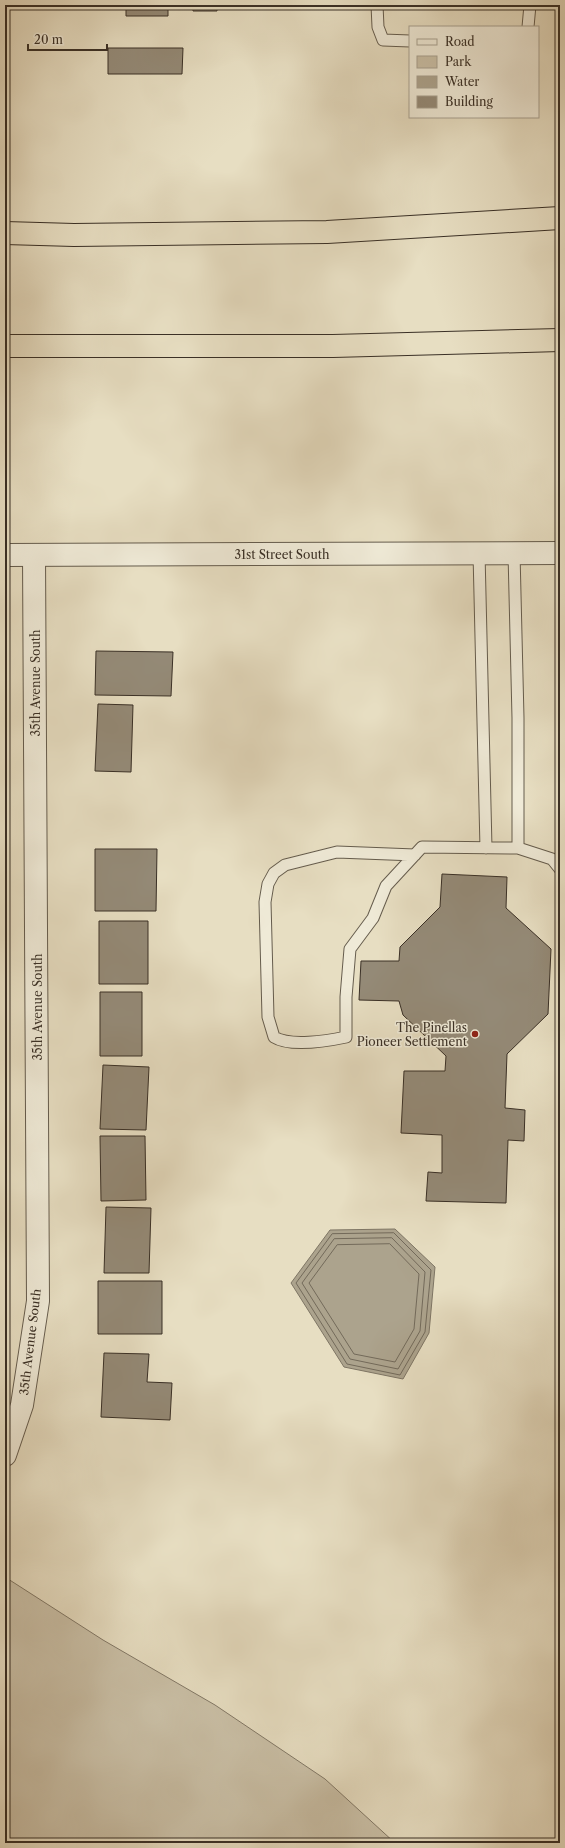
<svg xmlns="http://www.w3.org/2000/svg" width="565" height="1848" font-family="'Libre Caslon Text',serif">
  <rect width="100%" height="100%" fill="#e7dec2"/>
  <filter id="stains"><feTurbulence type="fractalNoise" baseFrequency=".005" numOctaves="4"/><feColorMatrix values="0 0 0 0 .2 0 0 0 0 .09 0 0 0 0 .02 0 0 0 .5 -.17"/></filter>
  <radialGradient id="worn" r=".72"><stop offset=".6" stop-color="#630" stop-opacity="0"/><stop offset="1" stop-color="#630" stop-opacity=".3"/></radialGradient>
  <!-- green -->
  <path fill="#cac0a7" stroke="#827866" d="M5,1577l98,63 112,65 110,74 70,64h-390z"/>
  <!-- water -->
  <path fill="#aca38d" stroke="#7e7564" d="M395,1229l40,38 -6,66 -26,46 -59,-12 -53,-84 39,-53z"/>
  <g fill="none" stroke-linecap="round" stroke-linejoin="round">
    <!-- shore -->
    <path stroke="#736a5a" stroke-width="1" d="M394,1233l37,37 -6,62 -25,43 -53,-11 -51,-81 36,-49z
      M392,1238l33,34 -5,59 -22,38 -48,-10 -48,-76 32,-44z
      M390,1244l29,30 -5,55 -19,33 -41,-8 -45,-71 28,-38z"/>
  </g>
  <!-- building -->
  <path fill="#948a77" stroke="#3a3026" d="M126,5h42v11h-42z
    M193,5h24v6h-24z
    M108,48h75l-1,26h-74z
    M96,651l77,1 -2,44 -76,-1z
    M98,704l35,1 -2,67 -36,-1z
    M95,849h62l-1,62h-61z
    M442,874l65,3 -1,31 45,41 -3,65 -41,40 -2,54 20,2 -1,31 -16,-1 -2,63 -80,-2 2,-29 14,1v-38l-41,-2 3,-62h41l1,-15 -43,-41 -4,-14 -40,-1 2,-39h38l1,-14 40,-40z
    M99,921h49v63h-49z
    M100,992h42v64h-42z
    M103,1065l46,2 -3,63 -46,-1z
    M100,1136h45l1,64 -45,1z
    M106,1207l45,1 -2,65h-45z
    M98,1281h64v53h-64z
    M104,1353l45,1 -2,28 25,1 -2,37 -69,-3z"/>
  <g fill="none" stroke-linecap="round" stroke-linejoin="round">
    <defs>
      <path id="service" d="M377,5l1,22 5,13 27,1
        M528,27l2,-22
        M479,553l7,295
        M514,553l4,165v130
        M415,855l-78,-3 -52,13 -11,8 -6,11 -3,18 3,115 6,20c16,10 53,4 72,0v-40l4,-48 23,-31 13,-32 36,-39 96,1 34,11 8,10"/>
      <path id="minor" d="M5,1455l17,-50 16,-104 -4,-746"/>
      <path id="tertiary" d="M5,555l555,-2"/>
      <path id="motorway" d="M5,233l69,2 253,-3 233,-14
        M5,346h328l227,-6"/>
    </defs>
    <!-- service casing -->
    <use href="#service" stroke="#655c4d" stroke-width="13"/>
    <!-- minor casing -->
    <use href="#minor" stroke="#655c4d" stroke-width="24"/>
    <!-- tertiary casing -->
    <use href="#tertiary" stroke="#655c4d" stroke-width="24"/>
    <!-- motorway casing -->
    <use href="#motorway" stroke="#3a3026" stroke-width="24"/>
    <!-- service -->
    <use href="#service" stroke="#efead7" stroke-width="11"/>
    <!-- minor -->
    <use href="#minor" stroke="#efead7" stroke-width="22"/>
    <!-- tertiary -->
    <use href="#tertiary" stroke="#efead7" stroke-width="22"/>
    <!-- motorway -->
    <use href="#motorway" stroke="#e7dec2" stroke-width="22"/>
  </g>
  <!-- markers -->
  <circle fill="#8f2418" stroke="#efead7" stroke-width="1.5" cx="475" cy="1034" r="4"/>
  <g text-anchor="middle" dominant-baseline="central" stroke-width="3" stroke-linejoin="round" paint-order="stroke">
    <!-- street labels -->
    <g font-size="12" fill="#3a3026" stroke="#efead7">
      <text x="282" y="554">31st Street South</text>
      <text transform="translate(35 683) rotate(-90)">35th Avenue South</text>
      <text transform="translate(37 1007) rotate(-90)">35th Avenue South</text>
      <text transform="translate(30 1342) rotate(-83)">35th Avenue South</text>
    </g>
    <!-- poi labels -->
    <g font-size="12" fill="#3a3026" stroke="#efead7" text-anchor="end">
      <text x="467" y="1027">The Pinellas<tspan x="467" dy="14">Pioneer Settlement</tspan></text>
    </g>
  </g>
  <!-- margin -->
  <rect width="565" height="1848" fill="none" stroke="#e7dec2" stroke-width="20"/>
  <rect x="6" y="6" width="553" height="1836" fill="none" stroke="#3a3026" stroke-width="2"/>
  <rect x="10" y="10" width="545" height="1828" fill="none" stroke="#3a3026"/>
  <!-- legend -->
  <rect x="409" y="26" width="130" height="92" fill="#efead7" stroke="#a7a090"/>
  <rect x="417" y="39" width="20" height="6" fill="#efead7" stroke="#a7a090"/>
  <text x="445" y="46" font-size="12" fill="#3a3026">Road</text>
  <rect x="417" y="56" width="20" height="12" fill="#cac0a7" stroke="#a7a090"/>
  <text x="445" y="66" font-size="12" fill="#3a3026">Park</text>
  <rect x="417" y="76" width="20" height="12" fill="#aca38d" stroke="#a7a090"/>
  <text x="445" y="86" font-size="12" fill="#3a3026">Water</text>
  <rect x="417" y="96" width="20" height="12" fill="#948a77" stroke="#a7a090"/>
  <text x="445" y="106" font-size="12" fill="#3a3026">Building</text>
  <!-- scale -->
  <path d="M28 44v6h79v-6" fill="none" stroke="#3a3026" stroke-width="2"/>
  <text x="34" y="44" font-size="12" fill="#3a3026" stroke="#efead7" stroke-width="3" paint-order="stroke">20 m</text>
  <rect width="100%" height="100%" filter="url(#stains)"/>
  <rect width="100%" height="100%" fill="url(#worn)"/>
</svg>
